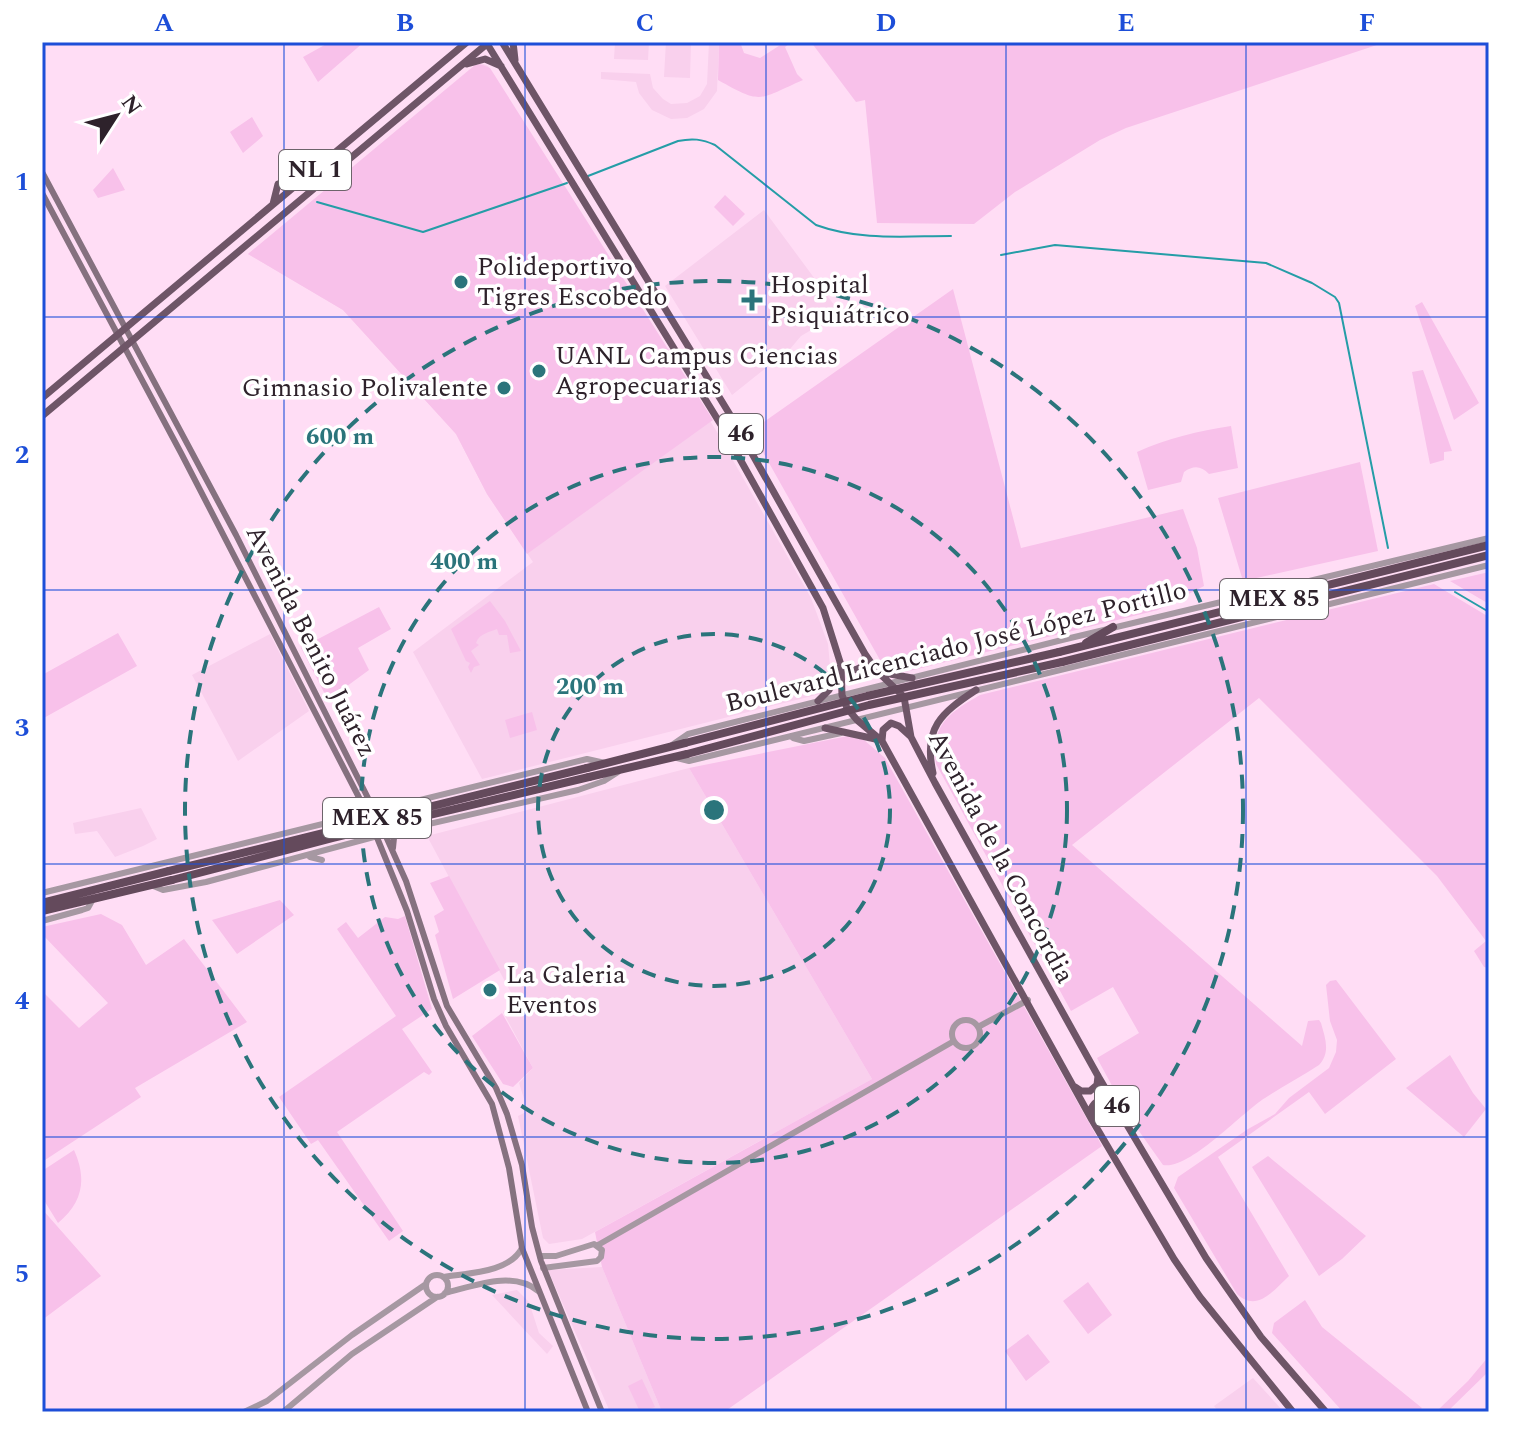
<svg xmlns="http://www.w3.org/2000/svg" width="1531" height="1454" font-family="Spectral,serif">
  <rect width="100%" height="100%" fill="#ffddf5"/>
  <!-- built -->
  <path fill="#f9d0ed" d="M615,42h34l-1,18 -34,-1z
    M666,42h25l-1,36 -26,-1z
    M709,42h10l-2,49 -13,18 -17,9 -16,1 -19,-9 -13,-17 -3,-11 -35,-3v-7l49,2 3,14 10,11 8,5 16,-1 13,-7 7,-12z
    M483,64l5,2 229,366 94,166 17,46 3,32 -11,18 -338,85 -69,-127 120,-90 -46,-68 -31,-60 -113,-124 -95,-56z
    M764,210l76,103 -39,23 -11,13 -58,46 -67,-109z
    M270,634l39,77 -71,50 -46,-86z
    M689,768l183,311 -290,160 -33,5 -6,-6 -25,-122 10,-5 -9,-28 14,-15 -30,-56 13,-10 -89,-166z
    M141,808l16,31 -14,7 -28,11 -18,-26 -22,3 -2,-11z
    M602,1267l60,145h-52l-62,-142z
    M517,1290l12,12 10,31 14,13 -6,8 -55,-59z
    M1253,1378l31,34h-65l-5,-6z"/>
  <!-- green -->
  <path fill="#f8c1ea" d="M330,42h34l-46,40 -15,-25z
    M719,42h21l4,11 16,5 25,-16h7l-7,5 12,27 6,6c-46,20 -40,25 -85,0z
    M811,42h575l-260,86 -26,12 -85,52 -41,32 -97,-1 -12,-123 -9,2z
    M480,64l10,4 223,352 -186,134 -40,-60 -31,-60 -113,-124 -95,-56 227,-189z
    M252,117l11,19 -20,17 -13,-21z
    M113,168l12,22 -27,8 -5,-8z
    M725,195l20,19 -12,12 -19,-19z
    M953,289l68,259 162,-39 14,39 7,38 -46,24 -269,66 -138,-245z
    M1422,302l57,101 -25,17 -39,-114z
    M1423,370l29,81 -8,1v8l-14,4 -18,-92z
    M1231,426l7,42 -29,6c-8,-8 -15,-9 -25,-2l-3,10 -33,8 -11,-38c31,-14 61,-21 94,-26z
    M1360,462l18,89 -135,30 -25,-83z
    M1489,572v32l-39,-23z
    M1434,584l55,33v322l-3,3 3,4v22l-5,-1 -10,-16 12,-10 -49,-65 -178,-178 -187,147 230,201 6,-25 11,-1 2,3c4,15 10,29 -2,42 -18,12 -36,21 -54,33 -23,14 -75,72 -102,67l-34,-48 -32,-59 42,-25 -26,-46 -42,24 -135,-247c-5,-40 13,-51 44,-69z
    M490,601l15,20 16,30 -11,2 -3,-18h-8l-2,-6c-6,3 -18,4 -21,14l3,2 -8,6 9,14 -6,2 -3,6 -3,-6 2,-4 -4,-2 -15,-32z
    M379,607l12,22 -33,19 11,22 -41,30 -27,-52z
    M118,633l19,33 -95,53v-44z
    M532,712l5,18 -27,8 -5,-18z
    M848,736l16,4 21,18 217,388 -378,266h-62l-60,-145 -7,-35 277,-153 -183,-311z
    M449,876l51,94 -47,29 -18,-64 4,-3 -5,-16 10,-6 -14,-27z
    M280,900l14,15 -57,39 -25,-34z
    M101,914l21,11 24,40 38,-26 63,83 -112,66 6,9 -99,65v-171l37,37 29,-25 -66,-69v-7z
    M405,916l27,93 -30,20 30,43 -3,3 -5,-3 -87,60 66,99 -14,10 -71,-101 -7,4 -32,-47 117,-81 -59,-87 9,-7 12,16 27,-21 13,2z
    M1336,980l60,79 -71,55 -16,-22 -91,65 71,119c-15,14 -32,37 -52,18l-63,-106 4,-11 70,-48 27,-15 14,-16 40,-30 7,-16 1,-12 -7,-19 -4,-36 4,-4z
    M502,1013l31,55 -20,19 -10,-3 -31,-48z
    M1450,1055l23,38 13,16 -22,28 -58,-49z
    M74,1150c13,29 9,52 -16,73l-16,-26v-26z
    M1268,1156l98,80 -24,23 -23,17 -67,-109z
    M42,1209l59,67 -59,44z
    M1088,1282l24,33 -24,19 -25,-33z
    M1305,1300l17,27 100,81 -4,4h-75l-71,-79 2,-10z
    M1028,1334l22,28 -24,19 -21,-30z
    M1489,1356v15l-42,41h-8v-3l29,-28z
    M642,1379l13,28 -15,5 -12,-26z"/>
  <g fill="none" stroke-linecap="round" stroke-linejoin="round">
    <!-- stream -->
    <path stroke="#259da7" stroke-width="2" d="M588,176l90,-35c14,-3 24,-2 37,4l101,80c44,16 89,11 135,11
      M317,202l106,30 144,-49
      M1001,255l54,-10 211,18 46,20 23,14 4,6 49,245
      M1455,592l34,20"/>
    <!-- tertiary -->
    <path stroke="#a698a2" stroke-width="6" d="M793,738l11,3 37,-8
      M672,745l16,-11 35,-9 339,-85 427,-102
      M677,758l12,3 800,-196
      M310,857l12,3
      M151,885l12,5 43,-8 179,-48 193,-44 26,-9 14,-9
      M42,893l545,-134 18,4
      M42,921l40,-11 6,-2 5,-9
      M952 1034a14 14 0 1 1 28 0a14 14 0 1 1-28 0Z
      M978,1027l50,-27
      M598,1245l356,-204
      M540,1256h16l38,-12 8,6 -1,7 -4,4 -54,7
      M426 1286a11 11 0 1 1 22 0a11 11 0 1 1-22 0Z
      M444,1277c24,-4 65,-4 78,-29
      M445,1293c29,-7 68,-23 93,-2
      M244,1412l23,-11 85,-66 74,-51
      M283,1412l69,-58 85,-57"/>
    <!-- secondary -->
    <path stroke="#85717f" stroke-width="6" d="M42,172l194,363 139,277 31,69 41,125 49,82 11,26 15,51 10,62 9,34 61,151
      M42,193l139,260 186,360 40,98 27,88 12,27 46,78 17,64 13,80 66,164
      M393,848l1,-10 6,-7"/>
    <!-- primary -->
    <path stroke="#6e5567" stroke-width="7" d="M486,42l235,383 102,183 18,57 1,30 5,13 10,12 25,21 210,379 82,139 26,38 93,115
      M502,42l230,376 133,236 11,16 28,27 7,40 24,46 163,293 108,182 55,79 65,75
      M513,42l2,18
      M467,64l18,-5 16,7
      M273,204l5,-20
      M42,398l425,-356
      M42,416l446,-373
      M879,672l33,6
      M818,701l11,-11 12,-25 8,5c10,1 16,-4 16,-14
      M825,728l55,12
      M882,741l1,-11 8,-7 8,3 11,10
      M933,773c-10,-45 8,-60 43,-83
      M1075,1087l6,4h9l7,-6 1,-9
      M1091,1114v-5c4,-9 12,-12 21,-7"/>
    <!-- trunk -->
    <path stroke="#644a5c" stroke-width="8" d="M1086,643l27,-16
      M1059,652l430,-107
      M1062,662l427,-107
      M587,768l98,-25
      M589,777l98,-23
      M42,903l127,-32
      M42,911l130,-31"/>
    <!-- trunk-bridge -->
    <path stroke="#644a5c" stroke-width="8" d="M685,743l182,-47 192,-44
      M687,754l182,-49 193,-43
      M169,871l418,-103
      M172,880l161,-42 256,-61"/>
  </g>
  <!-- grid -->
  <path fill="none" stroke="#1d4ed8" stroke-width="2" stroke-opacity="0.55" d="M284,42v1370M525,42v1370M766,42v1370M1006,42v1370M1246,42v1370M42,317h1447M42,590h1447M42,864h1447M42,1137h1447"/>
  <!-- distance rings -->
  <g fill="none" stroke="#2b747b" stroke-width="4" stroke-dasharray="14 10">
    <circle cx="714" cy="810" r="176"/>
    <circle cx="714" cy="810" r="353"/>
    <circle cx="714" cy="810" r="529"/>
  </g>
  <!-- markers -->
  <g fill="#2b747b" stroke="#fff" stroke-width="3">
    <circle cx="461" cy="282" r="8"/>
    <path d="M748 288h8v8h8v8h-8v8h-8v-8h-8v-8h8z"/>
    <circle cx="539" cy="371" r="8"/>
    <circle cx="504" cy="388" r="8"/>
    <circle cx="490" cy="990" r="8"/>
  </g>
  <g text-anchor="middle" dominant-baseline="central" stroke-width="7" stroke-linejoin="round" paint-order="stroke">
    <!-- shield labels -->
    <g fill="#fff" stroke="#6d646b" stroke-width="2">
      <rect x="279" y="150" width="72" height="40" rx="6"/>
      <rect x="719" y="414" width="44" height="40" rx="6"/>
      <rect x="1220" y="579" width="108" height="40" rx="6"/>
      <rect x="323" y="798" width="108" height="40" rx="6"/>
      <rect x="1095" y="1086" width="44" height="40" rx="6"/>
    </g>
    <g font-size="24" font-weight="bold" fill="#2e222b">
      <text x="315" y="170">NL 1</text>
      <text x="741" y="434">46</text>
      <text x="1274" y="599">MEX 85</text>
      <text x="377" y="818">MEX 85</text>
      <text x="1117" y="1106">46</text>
    </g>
    <!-- poi labels -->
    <g font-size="26" fill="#2e222b" stroke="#fff" text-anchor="start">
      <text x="477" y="267">Polideportivo<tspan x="477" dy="30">Tigres Escobedo</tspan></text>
      <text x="770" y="285">Hospital<tspan x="770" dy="30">Psiquiátrico</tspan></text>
      <text x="555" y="356">UANL Campus Ciencias<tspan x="555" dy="30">Agropecuarias</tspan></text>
      <text x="488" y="388" text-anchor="end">Gimnasio Polivalente</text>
      <text x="506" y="975">La Galeria<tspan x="506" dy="30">Eventos</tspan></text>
    </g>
    <!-- street labels -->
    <g font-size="26" fill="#2e222b" stroke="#fff">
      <text transform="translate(311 641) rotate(63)">Avenida Benito Juárez</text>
      <text transform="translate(956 647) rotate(-14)">Boulevard Licenciado José López Portillo</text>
      <text transform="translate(1001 857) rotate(62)">Avenida de la Concordia</text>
    </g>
  </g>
  <circle cx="714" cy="810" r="12" fill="#2b747b" stroke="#fff" stroke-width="4"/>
  <g font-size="24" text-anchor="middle" font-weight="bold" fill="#2b747b" stroke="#fff" stroke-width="7" stroke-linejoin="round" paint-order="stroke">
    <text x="340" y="444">600 m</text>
    <text x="464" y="569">400 m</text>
    <text x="590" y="694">200 m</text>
  </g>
  <!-- border -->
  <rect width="1531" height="1454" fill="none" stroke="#ffffff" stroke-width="88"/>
  <!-- north arrow -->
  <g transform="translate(116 116) rotate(54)" stroke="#ffffff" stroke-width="6" paint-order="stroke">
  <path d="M0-6L14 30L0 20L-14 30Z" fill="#2e222b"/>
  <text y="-12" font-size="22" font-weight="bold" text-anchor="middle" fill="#2e222b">N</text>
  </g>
  <rect x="44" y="44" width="1443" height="1366" fill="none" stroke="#1d4ed8" stroke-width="3"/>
  <g font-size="26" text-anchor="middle" font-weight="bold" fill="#1d4ed8">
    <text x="164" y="31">A</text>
    <text x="405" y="31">B</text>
    <text x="645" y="31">C</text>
    <text x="886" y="31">D</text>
    <text x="1126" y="31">E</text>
    <text x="1367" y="31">F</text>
    <text x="22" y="190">1</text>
    <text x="22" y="463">2</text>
    <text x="22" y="736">3</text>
    <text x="22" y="1009">4</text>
    <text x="22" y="1282">5</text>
  </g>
</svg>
